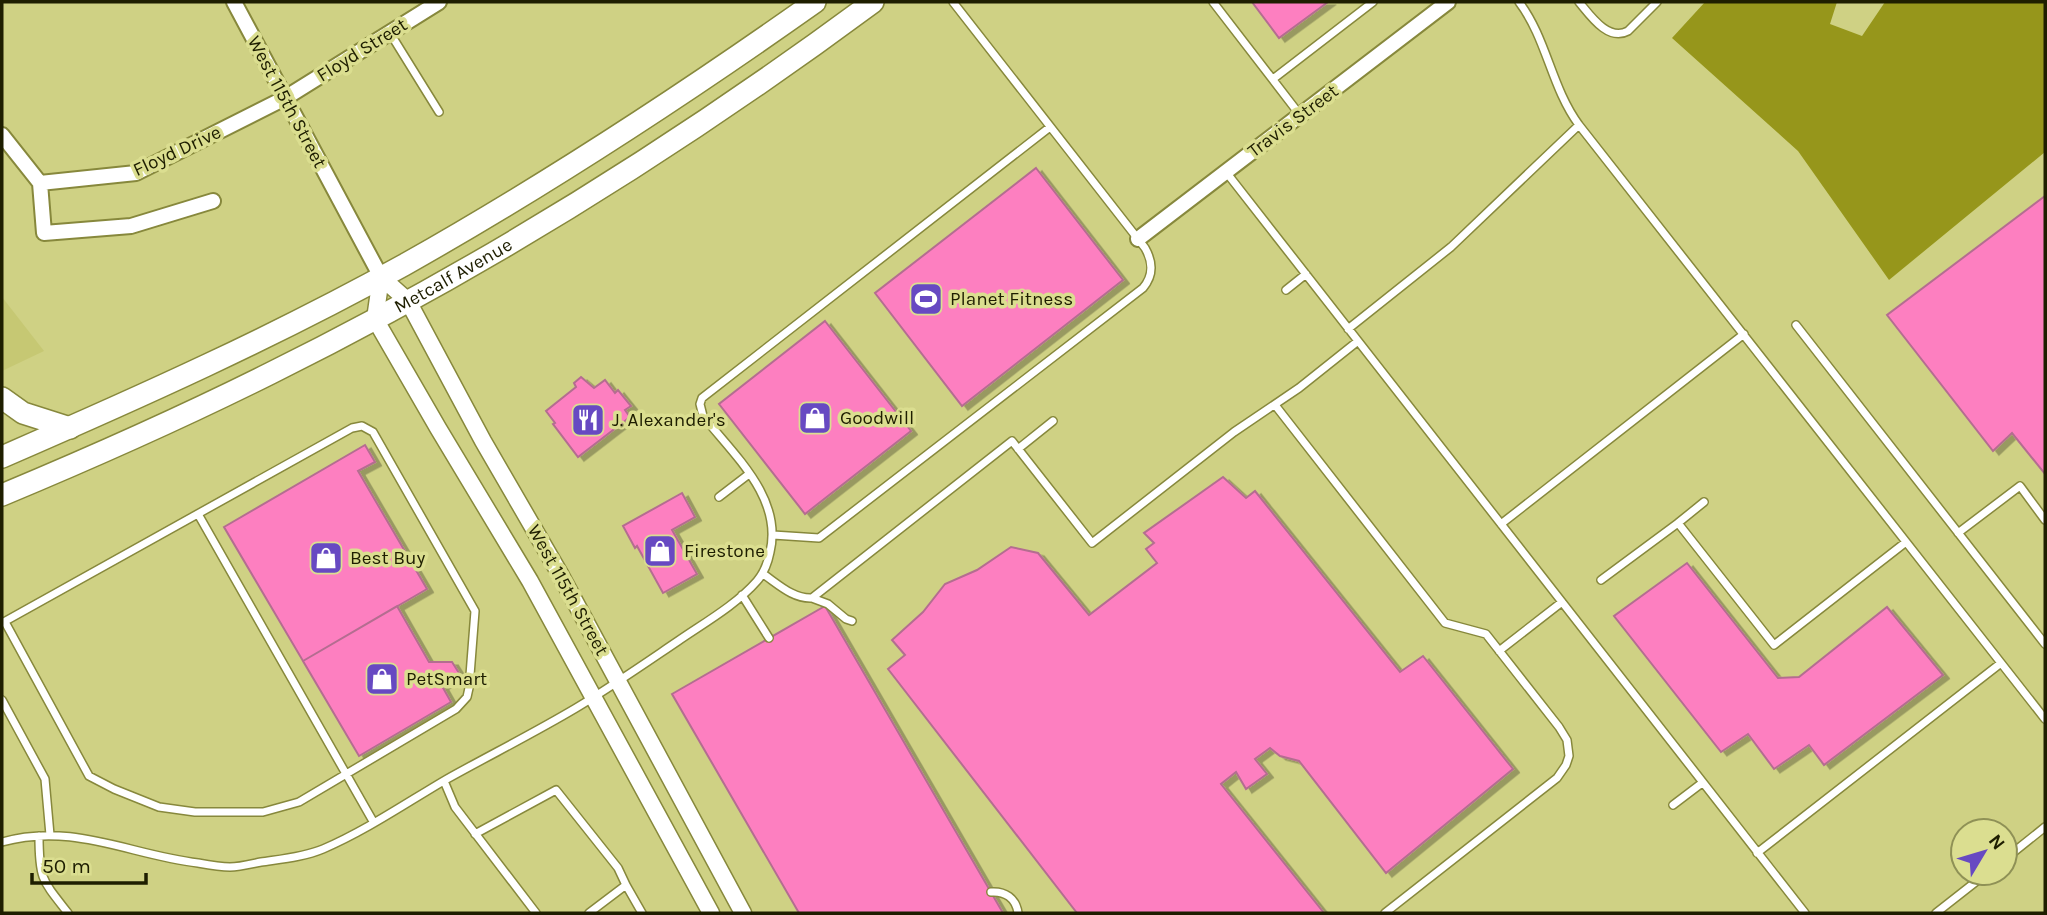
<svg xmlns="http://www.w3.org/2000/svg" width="2047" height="915" font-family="Karla,sans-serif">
  <defs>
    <filter id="shadow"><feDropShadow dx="6" dy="3.5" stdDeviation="0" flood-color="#0004"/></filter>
  </defs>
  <rect width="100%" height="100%" fill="#cfd184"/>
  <!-- built -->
  <path fill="#c6c873" d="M2,297l42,54 -42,20z"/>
  <!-- forest -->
  <path fill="#96961b" d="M1705,2h132l-7,22 32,12 23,-34h160v150l-156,128 -91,-129 -126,-113z"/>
  <!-- building -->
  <path fill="#fd7fc0" stroke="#b46d90" stroke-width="2" filter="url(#shadow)" d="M1252,2h76l-49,36z
    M1036,168l87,112 -161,126 -87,-113z
    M2045,196v278l-33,-41 -19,18 -106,-136z
    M825,321l86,110 -106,83 -86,-110z
    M581,377l13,11 11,-8 10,13 3,-3 13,16 -6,4 5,7 -52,40 -25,-33 2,-1 -9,-12 30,-24 -2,-4z
    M365,445l10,17 -17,9 69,118 -124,72 -79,-134z
    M1223,477l23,21 9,-7 145,181 23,-16 90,113 -127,104 -87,-112 -19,-5 -10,-8 -15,11 12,15 -21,15 -10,-17 -15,12 103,129h-247l-189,-244 17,-14 -13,-15 31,-28 22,-28 32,-14 34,-23 27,6 51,62 68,-52 -11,-14 8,-6 -10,-10z
    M682,493l13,24 -23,13 25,44 -34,19 -26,-47 -2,2 -12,-22z
    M1687,563l91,115 21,-1 88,-70 56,68 -119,90 -15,-20 -35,24 -26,-35 -27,18 -107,-136z
    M397,606l32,56h23l7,11 -17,13 9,16 -92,54 -56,-95z
    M825,606l178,307h-204l-127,-219z"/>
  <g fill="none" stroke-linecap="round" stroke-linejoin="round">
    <defs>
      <path id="service" d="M1213,2l87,113
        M1519,2c28,37 32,85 60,123l466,594
        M1579,2c11,13 29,40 49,29l29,-29
        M390,33l49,79
        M1273,79l100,-77
        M1226,172l579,741
        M1286,290l20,-16
        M1796,325l249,319
        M1348,329l103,-82 128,-122
        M1275,405l170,218 41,11 73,93 8,13 2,16 -3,9 -9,13 -172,135
        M1018,449l35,-28
        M719,497l30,-23
        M198,514l176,309
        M1678,523l26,-21
        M1501,524l243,-190
        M1958,533l62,-47 25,34
        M773,535l46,3 324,-250c11,-13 10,-26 2,-40l-192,-246
        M763,574c15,10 30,25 49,24l200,-157 80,102 142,-111 65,-44 59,-47
        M1601,580l77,-57 96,122 132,-103
        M742,595l27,43
        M812,598l16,6 18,15 6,2
        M2,623l350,-195 10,-2 11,6 102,179 -6,77 -2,9 -11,12 -157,93 -36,10h-68l-36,-5 -45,-18 -25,-13 -84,-154
        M1499,651l63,-49
        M2,700l43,79 5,56
        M444,781l11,26 81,106
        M1673,805l29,-22
        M475,834l81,-44 62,78 8,17
        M39,836c0,43 3,44 29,77
        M2,842c71,-20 128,13 196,21 11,2 22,4 32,4 10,0 21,-3 31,-5 20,-3 43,-5 62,-13 44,-19 83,-46 124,-70 43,-24 87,-46 129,-71 35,-21 68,-44 102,-67 26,-18 58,-36 79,-60 7,-8 11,-19 13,-29 13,-54 -36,-97 -67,-136l-3,-12 2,-6 348,-271
        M1757,853l244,-190
        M2005,859l40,-32
        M991,892c14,-1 25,6 27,21
        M589,913l37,-28 16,28
        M1936,913l51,-40"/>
      <path id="minor" d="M234,2l147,275
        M2,135l38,48 96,-10 149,-75 154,-96
        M40,183l4,50 87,-7 82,-25
        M1138,239l310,-237"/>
      <path id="tertiary" d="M381,277l27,24 75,140 77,133 183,339
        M381,277l-6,42 63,109 92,153 181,332"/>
      <g id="primary">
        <path d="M2,398l21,15 47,15"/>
        <path d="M2,457c136,-59 272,-120 402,-192 142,-80 278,-169 411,-263"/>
        <path id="s1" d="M2,495c91,-38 181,-78 269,-122 212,-105 413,-231 602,-371"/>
      </g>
    </defs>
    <!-- service casing -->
    <use href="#service" stroke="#87883c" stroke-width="10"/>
    <!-- minor casing -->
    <use href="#minor" stroke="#87883c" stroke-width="18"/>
    <!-- tertiary casing -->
    <use href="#tertiary" stroke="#87883c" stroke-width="19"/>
    <!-- primary casing -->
    <use href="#primary" stroke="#87883c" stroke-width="24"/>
    <!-- service -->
    <use href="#service" stroke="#fff" stroke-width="7"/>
    <!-- minor -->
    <use href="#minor" stroke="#fff" stroke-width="14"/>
    <!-- tertiary -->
    <use href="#tertiary" stroke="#fff" stroke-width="16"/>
    <!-- primary -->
    <use href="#primary" stroke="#fff" stroke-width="21"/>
  </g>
  <!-- icons -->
  <defs>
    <symbol id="stadium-square" viewBox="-11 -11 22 22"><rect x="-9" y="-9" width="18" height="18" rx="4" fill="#6749c2" stroke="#dbde90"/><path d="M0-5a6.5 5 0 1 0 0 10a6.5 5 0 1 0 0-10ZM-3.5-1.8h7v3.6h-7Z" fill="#fff"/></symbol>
    <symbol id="shop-square" viewBox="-11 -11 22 22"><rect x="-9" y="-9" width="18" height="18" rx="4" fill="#6749c2" stroke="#dbde90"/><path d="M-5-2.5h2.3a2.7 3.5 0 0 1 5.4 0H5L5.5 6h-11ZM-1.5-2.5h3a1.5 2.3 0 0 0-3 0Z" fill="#fff"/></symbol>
    <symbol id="restaurant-square" viewBox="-11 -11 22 22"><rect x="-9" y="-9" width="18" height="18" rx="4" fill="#6749c2" stroke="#dbde90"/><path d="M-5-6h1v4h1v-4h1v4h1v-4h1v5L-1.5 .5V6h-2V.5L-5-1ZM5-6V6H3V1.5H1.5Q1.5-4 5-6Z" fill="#fff"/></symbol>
  </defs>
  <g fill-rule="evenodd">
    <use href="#stadium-square" x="907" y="280" width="38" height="38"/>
    <use href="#shop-square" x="796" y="399" width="38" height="38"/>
    <use href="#restaurant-square" x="569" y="401" width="38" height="38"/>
    <use href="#shop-square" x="641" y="532" width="38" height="38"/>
    <use href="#shop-square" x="307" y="539" width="38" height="38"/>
    <use href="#shop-square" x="363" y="660" width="38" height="38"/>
  </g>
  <g text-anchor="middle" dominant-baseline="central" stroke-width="7" stroke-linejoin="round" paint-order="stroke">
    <!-- street labels -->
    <g font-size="19" fill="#1e1e00" stroke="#dbde90">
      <text transform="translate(362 50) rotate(-32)">Floyd Street</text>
      <text transform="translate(287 102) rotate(62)">West 115th Street</text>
      <text transform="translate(1293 121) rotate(-37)">Travis Street</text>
      <text transform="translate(177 151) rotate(-25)">Floyd Drive</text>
      <text stroke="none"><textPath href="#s1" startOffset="502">Metcalf Avenue</textPath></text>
      <text transform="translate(568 590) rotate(61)">West 115th Street</text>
    </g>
    <!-- poi labels -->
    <g font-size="19" fill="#1e1e00" stroke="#dbde90" text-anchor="start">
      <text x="950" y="299">Planet Fitness</text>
      <text x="840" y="418">Goodwill</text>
      <text x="612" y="420">J. Alexander's</text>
      <text x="684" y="551">Firestone</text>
      <text x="350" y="558">Best Buy</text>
      <text x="406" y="679">PetSmart</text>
    </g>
  </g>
  <!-- border -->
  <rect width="2047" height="915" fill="none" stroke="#1e1e00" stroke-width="7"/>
  <!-- north arrow -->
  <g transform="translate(1984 852) rotate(52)"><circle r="33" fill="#dbde90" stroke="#8f9156" stroke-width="2"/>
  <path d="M0-5L12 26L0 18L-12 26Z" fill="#6749c2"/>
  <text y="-10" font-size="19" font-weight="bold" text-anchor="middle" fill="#1e1e00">N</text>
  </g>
  <!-- scale -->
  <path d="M32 873v10h114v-10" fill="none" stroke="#1e1e00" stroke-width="3.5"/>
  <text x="42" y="873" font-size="21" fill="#1e1e00" stroke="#dbde90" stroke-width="5" paint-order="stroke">50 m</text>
</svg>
